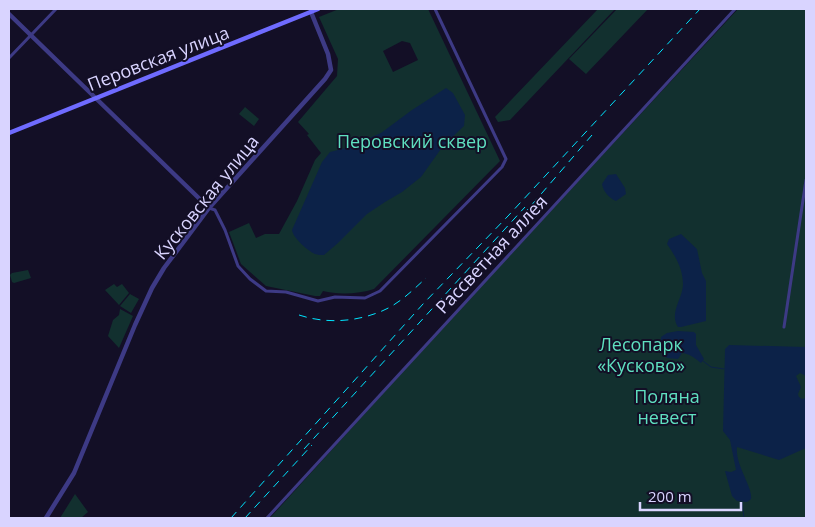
<svg xmlns="http://www.w3.org/2000/svg" width="815" height="527" font-family="'Open Sans',sans-serif">
  <rect width="100%" height="100%" fill="#130f26"/>
  <!-- green -->
  <path fill="#12302f" fill-rule="evenodd" d="M339,9h89l72,152 -126,128c-15,5 -36,6 -51,2l-3,5h-5l-49,-10 -25,-22 -12,-32 20,-9 7,15 9,-4h14l18,-33 18,-41 6,-7 -14,-18 2,-1 -11,-12 39,-46 1,-17 -19,-42zM402,41l8,2 8,17 -25,12 -10,-21z
    M598,9h17l-105,111 -12,2 -3,-5z
    M617,9h31l-62,65 -17,-15z
    M738,9h68v509h-536l185,-204z
    M245,107l14,12 -5,7 -15,-12z
    M28,270l3,8 -17,5 -2,-1 -2,-7 2,-2z
    M114,284l3,3 5,-3 7,9 -10,12 -14,-15z
    M130,294l9,5 -8,14 -11,-7z
    M120,309l13,7 -14,32 -11,-12 5,-16 6,-5z
    M75,494l13,18 -7,6h-21z"/>
  <!-- water -->
  <path fill="#0c2248" d="M446,88l7,5 12,22 -1,11 -21,20 -22,31 -19,15 -17,10 -18,12 -29,29 -14,12c-3,0 -6,0 -9,-1 -7,-3 -22,-16 -23,-24l30,-68 8,-10 16,-4 35,-15 31,-23z
    M616,174l9,14 1,6 -10,7c-7,-3 -13,-10 -14,-17l6,-9z
    M681,234l16,15 5,24 4,8v40l-25,6h-3c-9,-14 4,-27 5,-42 0,-16 -7,-28 -16,-41l2,-5z
    M678,331l16,1 2,2v11l8,14 -3,4c-6,-5 -11,-9 -19,-10l-4,6 -11,-1c-6,-7 -7,-12 -6,-21l6,-4z
    M729,345l77,2v29l-6,-3 -4,3 5,11 -3,7 1,3 3,2 4,-1v50l-27,12 -42,-13c-2,18 16,40 14,52l-4,3 -10,-1 -5,-5 -7,-25 6,1 5,-2 -6,-30 -7,-9 2,-82z"/>
  <g fill="none" stroke-linecap="round" stroke-linejoin="round">
    <!-- stream -->
    <path stroke="#0c2248" stroke-width="1" d="M703,361l8,6 13,2
      M742,502l2,16"/>
    <!-- minor -->
    <path stroke="#3d3a85" stroke-width="3" d="M9,58l47,-49
      M209,208l6,2 10,20 13,36 12,13 16,12 20,1 32,9 17,-4 30,1 15,-7 122,-124 4,-8 -71,-150
      M784,327l22,-147
      M267,518l468,-509"/>
    <!-- tertiary -->
    <path stroke="#3d3a85" stroke-width="4.5" d="M9,14l200,194
      M46,518l28,-45 61,-148 17,-37 12,-20 45,-60 116,-129 6,-9 -3,-16 -17,-42"/>
    <!-- secondary -->
    <path stroke="#6f6bff" stroke-width="4.5" d="M9,133l309,-124"/>
    <!-- rail -->
    <path stroke="#00e5ff" stroke-width="1" stroke-dasharray="8 6" stroke-linecap="butt" d="M523,215l69,-80
      M299,315c27,9 57,7 83,-4 17,-7 31,-21 44,-33
      M304,449l221,-242
      M231,518l192,-214 85,-88 192,-207
      M245,518l67,-73"/>
  </g>
  <g text-anchor="middle" dominant-baseline="central" stroke-width="4" stroke-linejoin="round" paint-order="stroke">
    <!-- street labels -->
    <g font-size="18" fill="#d9d4ff" stroke="#130f26">
      <text transform="translate(158 58) rotate(-21)">Перовская улица</text>
      <text transform="translate(206 197) rotate(-51)">Кусковская улица</text>
      <text transform="translate(491 254) rotate(-47)">Рассветная аллея</text>
    </g>
    <!-- park labels -->
    <g font-size="18" fill="#5fe0c0" stroke="#130f26">
      <text x="412" y="141">Перовский сквер</text>
      <text x="641" y="344">Лесопарк<tspan x="641" dy="21">«Кусково»</tspan></text>
      <text x="667" y="396">Поляна<tspan x="667" dy="21">невест</tspan></text>
    </g>
  </g>
  <!-- border -->
  <rect width="815" height="527" fill="none" stroke="#d9d4ff" stroke-width="20"/>
  <!-- scale -->
  <path d="M640 502v8h101v-8" fill="none" stroke="#d9d4ff" stroke-width="2.5"/>
  <text x="648" y="502" font-size="15" fill="#d9d4ff" stroke="#130f26" stroke-width="4" paint-order="stroke">200 m</text>
</svg>
